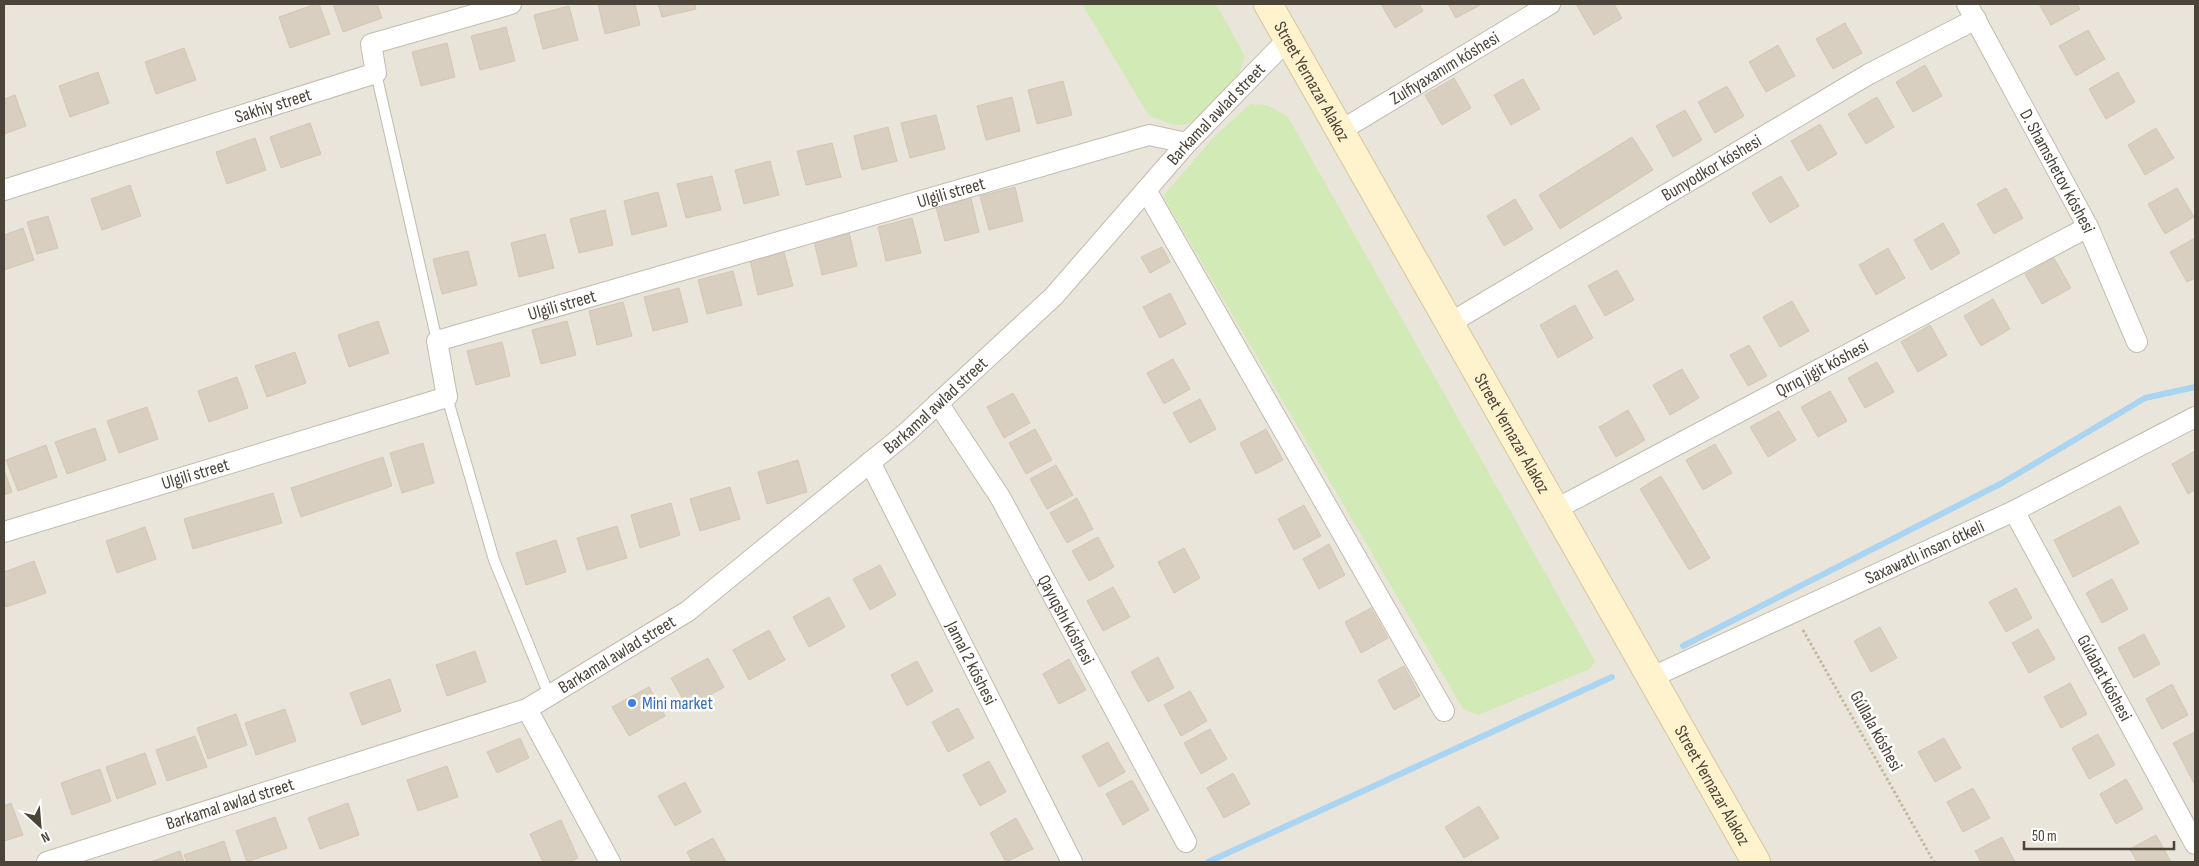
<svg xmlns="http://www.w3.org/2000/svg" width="2199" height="866" font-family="'Sofia Sans Condensed',sans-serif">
  <rect width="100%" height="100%" fill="#f6f3ec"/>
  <!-- residential -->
  <path fill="#eae5da" d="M4,4h2191v858h-2191z"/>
  <!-- green -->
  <path fill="#d2eab5" d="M1082,4h134l29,52 -8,22 -48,46 -14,1 -26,-9z
    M1250,104l17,1 21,12 307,544 -5,8 -112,46 -15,-6 -300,-513 51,-59z"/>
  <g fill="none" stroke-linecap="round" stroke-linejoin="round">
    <!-- stream -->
    <path stroke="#a9d4f2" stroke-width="6" d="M1683,646l319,-163 143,-85 50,-11
      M1208,862l404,-185"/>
  </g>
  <!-- building -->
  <path fill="#d8cfc1" stroke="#d3c7b4" d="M316,4h3l11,30 -40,14 -11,-31z
    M333,4h44l5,14 -39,14z
    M598,4h37l5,21 -35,9z
    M658,4h37l1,5 -34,8z
    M1381,4h38l4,7 -28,17z
    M1448,4h34l-26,14z
    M1576,4h38l8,14 -28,17z
    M2039,4h38l3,5 -29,16z
    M569,6l9,34 -35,9 -9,-34z
    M1845,23l17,30 -29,16 -17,-30z
    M506,27l9,34 -35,9 -9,-34z
    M2088,30l17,29 -29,17 -17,-30z
    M447,43l8,34 -34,9 -9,-34z
    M1778,45l17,31 -29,16 -17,-30z
    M184,48l12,32 -40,14 -11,-32z
    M1925,65l17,31 -29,16 -17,-30z
    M98,72l11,31 -39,14 -11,-31z
    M2118,72l17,30 -29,17 -17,-30z
    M1454,78l17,30 -29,17 -17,-30z
    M1523,79l17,30 -29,16 -17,-30z
    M1063,81l9,34 -35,9 -9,-34z
    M1727,86l17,30 -29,17 -17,-31z
    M15,95l11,31 -22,8v-35z
    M1012,97l8,34 -34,9 -9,-34z
    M1877,97l17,30 -28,17 -18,-30z
    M1685,110l17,30 -29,17 -17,-31z
    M936,115l9,34 -35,9 -9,-35z
    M310,123l11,31 -40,14 -11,-31z
    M1820,124l17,30 -29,17 -17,-30z
    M888,127l9,34 -35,9 -8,-34z
    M2156,128l18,30 -29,17 -17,-30z
    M1632,137l21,33 -93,59 -21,-34z
    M255,138l11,32 -39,14 -11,-32z
    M832,143l9,34 -35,8 -9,-34z
    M770,161l9,34 -35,9 -9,-34z
    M712,176l9,34 -35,8 -9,-34z
    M1781,176l18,30 -29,17 -18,-30z
    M130,185l11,31 -39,14 -11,-31z
    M1015,187l8,34 -34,9 -9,-34z
    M2006,188l17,30 -29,16 -17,-30z
    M2177,188l17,29 -29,17 -17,-30z
    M658,192l9,34 -35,9 -8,-34z
    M971,198l8,34 -34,9 -9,-34z
    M1515,199l18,30 -29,17 -17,-30z
    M605,210l8,35 -34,8 -9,-34z
    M48,216l10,32 -21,6 -10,-32z
    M912,218l9,35 -35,8 -8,-34z
    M1943,223l17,30 -29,17 -17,-30z
    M23,228l11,32 -30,10v-35z
    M849,232l8,34 -35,9 -8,-34z
    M545,234l9,34 -35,9 -8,-34z
    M2195,238v40l-8,4 -17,-30z
    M1162,247l8,15 -20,11 -9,-16z
    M1888,248l17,30 -29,17 -17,-30z
    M468,251l9,34 -35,9 -9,-35z
    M784,252l9,34 -35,9 -8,-35z
    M2054,258l17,30 -29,16 -17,-30z
    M1617,270l17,30 -29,16 -17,-30z
    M733,271l9,34 -35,9 -9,-34z
    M679,288l9,34 -35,9 -9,-34z
    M1170,293l16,31 -26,14 -17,-31z
    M1993,299l17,30 -29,17 -17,-30z
    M1792,301l17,30 -29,16 -17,-30z
    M623,302l9,34 -35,9 -8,-34z
    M1575,305l18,33 -35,20 -18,-33z
    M378,321l11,32 -40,14 -11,-32z
    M567,321l9,34 -35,9 -9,-34z
    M1930,325l17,30 -29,17 -17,-30z
    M502,342l8,34 -34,9 -9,-34z
    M1749,345l18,31 -19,10 -18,-31z
    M295,352l11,31 -39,14 -12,-31z
    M1173,359l17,30 -26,15 -17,-31z
    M1877,362l17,30 -29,16 -17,-30z
    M1682,369l17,29 -29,17 -17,-30z
    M237,377l11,31 -39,14 -11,-31z
    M1830,391l17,30 -29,16 -17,-30z
    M1013,393l17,30 -26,15 -17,-31z
    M1200,399l16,30 -26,14 -17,-30z
    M147,407l11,32 -39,14 -12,-32z
    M1628,410l17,30 -29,17 -17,-30z
    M1779,411l17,29 -28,17 -18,-30z
    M95,428l11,32 -39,14 -12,-32z
    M1035,429l17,31 -26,14 -17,-31z
    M1266,429l17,31 -27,14 -16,-31z
    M423,443l11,40 -32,10 -12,-40z
    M1715,444l17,29 -29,17 -17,-30z
    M46,445l11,32 -39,14 -12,-31z
    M2195,451v39l-7,4 -16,-30z
    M383,457l9,29 -91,31 -10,-29z
    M798,460l9,32 -40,12 -9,-32z
    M1056,465l17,30 -26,14 -17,-30z
    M4,470l8,22 -8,3z
    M1661,476l49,82 -21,12 -49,-81z
    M730,487l10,32 -40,12 -10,-32z
    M273,493l9,30 -89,26 -9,-30z
    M1077,498l16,31 -26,14 -17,-30z
    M671,503l9,32 -40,13 -9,-33z
    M1304,505l17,31 -27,14 -16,-31z
    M2120,506l19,37 -66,34 -19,-37z
    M617,526l10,32 -40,12 -10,-32z
    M145,527l11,32 -39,14 -11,-32z
    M1098,537l16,30 -25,14 -17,-30z
    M556,540l10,32 -40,13 -10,-32z
    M1329,544l16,31 -26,14 -16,-30z
    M1184,548l16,30 -26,15 -16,-31z
    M34,561l12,32 -40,14 -2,-7v-28z
    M880,565l16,30 -26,15 -17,-31z
    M2112,579l16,30 -26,14 -16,-30z
    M1113,587l17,30 -27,14 -16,-30z
    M2016,588l16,30 -26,14 -17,-30z
    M829,597l16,30 -36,20 -16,-30z
    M1371,608l17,30 -27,15 -16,-31z
    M1880,627l17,31 -26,14 -17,-31z
    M2038,629l17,30 -26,14 -17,-30z
    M769,630l16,30 -36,20 -16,-30z
    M2144,634l16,30 -26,14 -16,-30z
    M475,651l11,31 -39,14 -11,-31z
    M1158,657l16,31 -26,14 -17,-30z
    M708,658l16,29 -36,21 -17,-30z
    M1069,659l17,31 -27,14 -16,-30z
    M917,661l16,30 -26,15 -16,-31z
    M1404,666l16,30 -26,14 -16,-30z
    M390,679l11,32 -39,14 -12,-32z
    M2070,683l17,31 -26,14 -17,-31z
    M2172,684l16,31 -26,14 -16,-30z
    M649,687l16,29 -36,20 -17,-29z
    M1190,691l17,30 -26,15 -17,-31z
    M958,708l16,30 -26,14 -16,-30z
    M285,709l11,32 -40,14 -11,-32z
    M236,714l11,31 -39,14 -11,-31z
    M1210,729l17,30 -26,15 -17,-31z
    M2195,732v53l-22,-42z
    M2098,734l17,31 -26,14 -17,-31z
    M195,736l12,31 -40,14 -11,-31z
    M520,738l9,20 -32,15 -10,-21z
    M1944,738l17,30 -26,14 -17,-30z
    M1108,742l17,30 -26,15 -17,-31z
    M145,753l11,31 -39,15 -11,-32z
    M989,761l17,31 -26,14 -17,-31z
    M447,766l11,31 -40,14 -11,-31z
    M100,769l11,32 -39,14 -11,-32z
    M1233,773l17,31 -26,14 -17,-30z
    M2126,779l17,30 -27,15 -16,-30z
    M1132,780l17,30 -26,15 -17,-31z
    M685,782l16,30 -26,14 -17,-30z
    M1973,788l17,30 -27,14 -16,-30z
    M11,803l12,32 -19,6v-35z
    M348,803l11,32 -39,14 -12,-31z
    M1479,806l20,32 -35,20 -19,-31z
    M275,817l12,31 -40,14 -11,-31z
    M1016,818l17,31 -27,13 -16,-29z
    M561,820l17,38 -9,4h-26l-13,-28z
    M2156,835l15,27h-34l-7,-13z
    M2002,837l13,25h-34l-6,-11z
    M713,838l13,24h-34l-5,-10z
    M224,841l7,21h-44l-3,-7z
    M180,851l4,11h-33z"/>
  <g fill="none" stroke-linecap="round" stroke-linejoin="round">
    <defs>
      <path id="service" d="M376,73l61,268
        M447,397l47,163 55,135"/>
      <g id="minor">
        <path id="s1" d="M1967,4l121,223 49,115"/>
        <path id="s2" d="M1340,131l210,-127"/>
        <path id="s3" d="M4,190l372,-117 -5,-29 140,-40"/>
        <path d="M1146,190l298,521"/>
        <path id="s4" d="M1450,323l419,-249 107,-55"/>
        <path id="s5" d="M938,403l62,94 186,345"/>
        <path id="s6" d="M870,462l202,400"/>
        <path id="s7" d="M1556,509l532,-282"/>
        <path id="s8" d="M2014,511l181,333"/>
        <path id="s9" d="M4,532l443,-135 -10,-56 712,-206 38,8"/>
        <path id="s10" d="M1650,678l364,-167 181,-94"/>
        <path d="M527,709l83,153"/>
        <path id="s11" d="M47,862l480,-153 161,-98 217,-177 149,-138 133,-153 101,-104"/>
      </g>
      <g id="secondary">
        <path id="s12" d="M1268,4l488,858"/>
      </g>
    </defs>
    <!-- service casing -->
    <use href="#service" stroke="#c2bbae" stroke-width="12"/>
    <!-- minor casing -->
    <use href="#minor" stroke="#c2bbae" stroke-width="22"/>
    <!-- secondary casing -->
    <use href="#secondary" stroke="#d6c79b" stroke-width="30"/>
    <!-- path -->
    <path stroke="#c4b79f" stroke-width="3" stroke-dasharray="2.5 2.5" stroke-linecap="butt" d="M1803,630l131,232"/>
    <!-- service -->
    <use href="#service" stroke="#fff" stroke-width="10"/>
    <!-- minor -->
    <use href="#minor" stroke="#fff" stroke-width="20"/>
    <!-- secondary -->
    <use href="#secondary" stroke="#fff3cd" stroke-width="28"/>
  </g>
  <!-- markers -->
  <circle fill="#3f7fe0" stroke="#fff" stroke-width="2" cx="632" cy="703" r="5"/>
  <g text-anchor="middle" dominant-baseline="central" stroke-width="5" stroke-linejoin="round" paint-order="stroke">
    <!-- street labels -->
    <g font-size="18" fill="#4b4439" stroke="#fff">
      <text stroke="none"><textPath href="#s2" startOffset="122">Zulfiyaxanım kóshesi</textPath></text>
      <text stroke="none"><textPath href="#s12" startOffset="89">Street Yernazar Alakoz</textPath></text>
      <text stroke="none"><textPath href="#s3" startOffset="282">Sakhiy street</textPath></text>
      <text stroke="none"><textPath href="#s11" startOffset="1419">Barkamal awlad street</textPath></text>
      <text stroke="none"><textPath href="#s4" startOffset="304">Bunyodkor kóshesi</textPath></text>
      <text stroke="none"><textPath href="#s1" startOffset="190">D. Shamshetov kóshesi</textPath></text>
      <text stroke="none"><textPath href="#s9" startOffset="1055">Ulgili street</textPath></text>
      <text stroke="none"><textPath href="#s9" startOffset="650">Ulgili street</textPath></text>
      <text stroke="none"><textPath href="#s7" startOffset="301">Qırıq jigit kóshesi</textPath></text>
      <text stroke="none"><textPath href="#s11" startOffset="1014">Barkamal awlad street</textPath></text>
      <text stroke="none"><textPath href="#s12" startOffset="494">Street Yernazar Alakoz</textPath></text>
      <text stroke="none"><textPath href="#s9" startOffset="200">Ulgili street</textPath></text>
      <text stroke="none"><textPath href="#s10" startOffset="302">Saxawatlı insan ótkeli</textPath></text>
      <text stroke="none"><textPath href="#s5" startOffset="252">Qayıqshı kóshesi</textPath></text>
      <text stroke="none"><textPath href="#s11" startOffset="609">Barkamal awlad street</textPath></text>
      <text stroke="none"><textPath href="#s6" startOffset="225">Jamal 2 kóshesi</textPath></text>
      <text stroke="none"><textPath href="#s8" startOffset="190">Gúlabat kóshesi</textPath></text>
      <text transform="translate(1876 731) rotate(61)">Gúllala kóshesi</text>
      <text stroke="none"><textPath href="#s12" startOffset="899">Street Yernazar Alakoz</textPath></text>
      <text stroke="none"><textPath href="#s11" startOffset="192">Barkamal awlad street</textPath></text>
    </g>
    <!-- shop labels -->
    <g font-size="18" fill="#366cbe" stroke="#fff" text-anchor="start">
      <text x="642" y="703">Mini market</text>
    </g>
  </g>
  <!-- border -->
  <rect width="2199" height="866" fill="none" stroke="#4b4439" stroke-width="10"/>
  <!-- north arrow -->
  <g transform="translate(40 826) rotate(154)" stroke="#ffffff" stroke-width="4" paint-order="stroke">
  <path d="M0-4L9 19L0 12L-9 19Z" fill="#4b4439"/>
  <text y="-8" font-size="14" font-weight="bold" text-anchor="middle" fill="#4b4439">N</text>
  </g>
  <!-- scale -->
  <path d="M2024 841v8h150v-8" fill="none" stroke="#4b4439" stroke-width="2.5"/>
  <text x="2032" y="841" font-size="15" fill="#4b4439" stroke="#ffffff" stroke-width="4" paint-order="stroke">50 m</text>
</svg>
